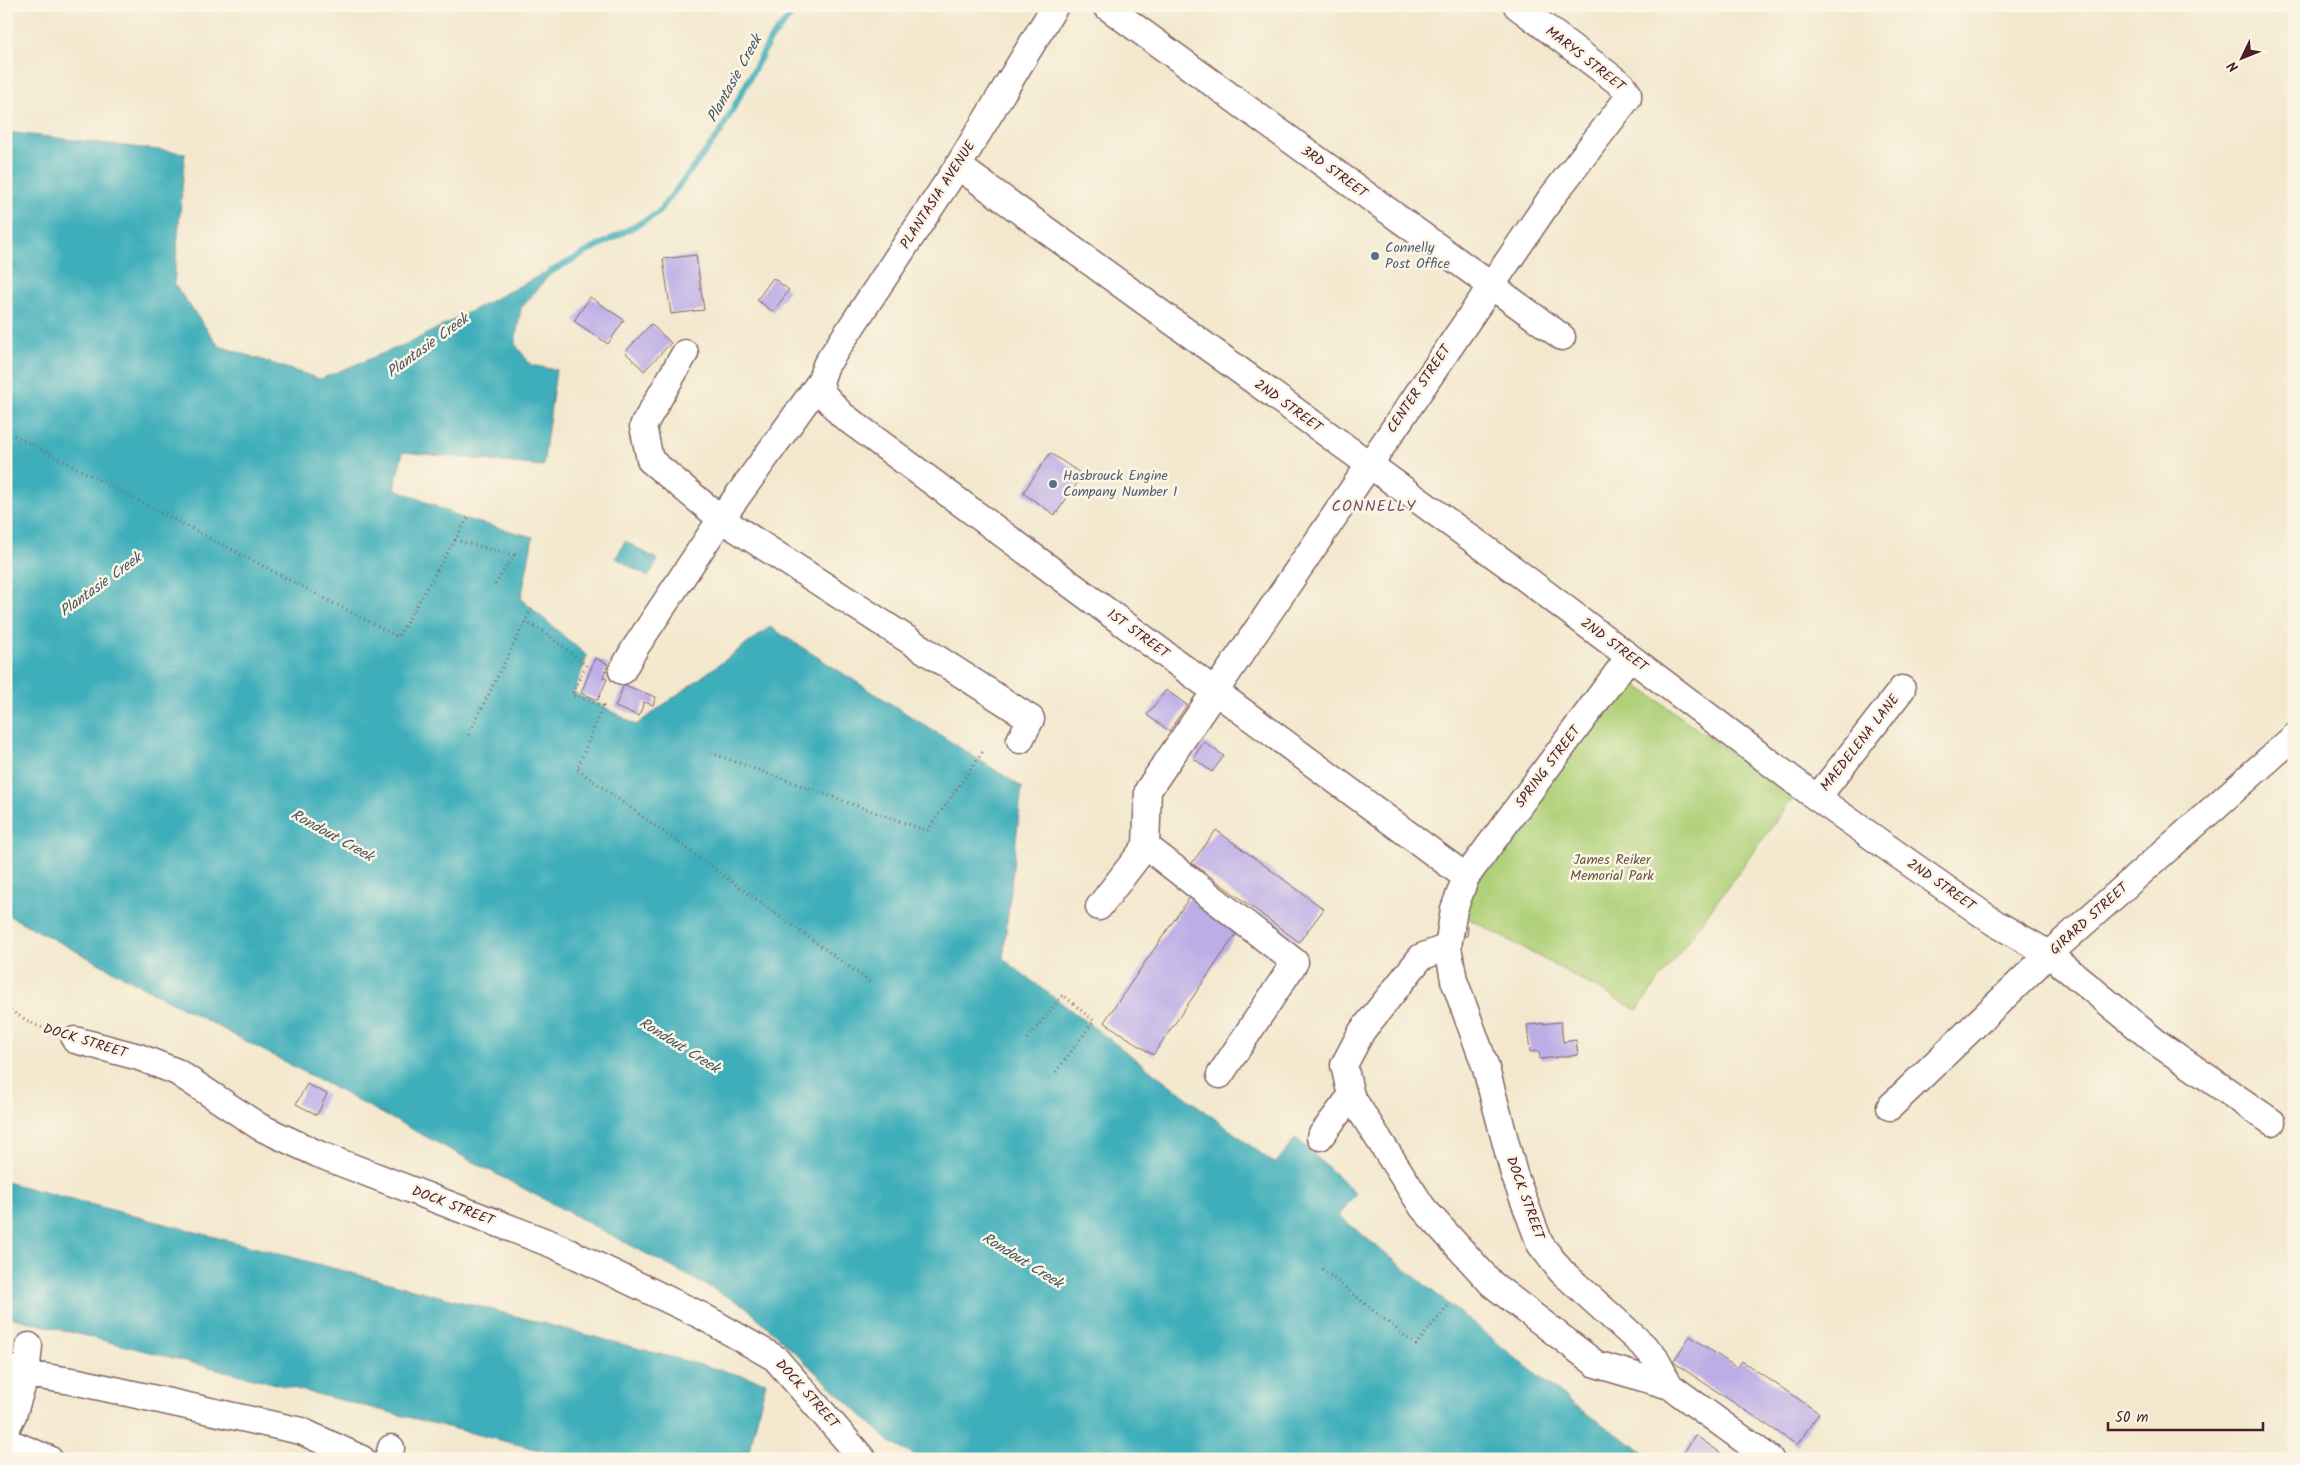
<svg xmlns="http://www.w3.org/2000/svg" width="2300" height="1465" font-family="Kalam,sans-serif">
  <rect width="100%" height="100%" fill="#fcf5e5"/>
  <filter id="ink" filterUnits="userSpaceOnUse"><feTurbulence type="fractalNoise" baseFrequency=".02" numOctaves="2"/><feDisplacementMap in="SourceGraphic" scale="10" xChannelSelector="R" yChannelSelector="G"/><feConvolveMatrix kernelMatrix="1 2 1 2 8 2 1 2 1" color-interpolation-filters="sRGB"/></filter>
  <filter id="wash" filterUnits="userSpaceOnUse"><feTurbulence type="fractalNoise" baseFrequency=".0096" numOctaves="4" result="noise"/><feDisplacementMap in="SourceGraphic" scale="20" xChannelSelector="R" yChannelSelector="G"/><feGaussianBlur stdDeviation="1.12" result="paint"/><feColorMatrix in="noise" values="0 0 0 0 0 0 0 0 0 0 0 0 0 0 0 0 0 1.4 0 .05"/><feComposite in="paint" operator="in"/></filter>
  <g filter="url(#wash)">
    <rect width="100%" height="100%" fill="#f3e8ce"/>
    <!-- green -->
    <path fill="#afd179" stroke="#7c7852" d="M1628,679l165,119 -156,212 -173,-94 11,-41z"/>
    <!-- water -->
    <path fill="#3eaeba" stroke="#446672" d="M6,132l179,21 -11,131 45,62 101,33 91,-37 145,-75 -35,41 -6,36 16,21 25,5 -13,96 -140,-14 -9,36 68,30 71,19 -12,62 66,57 -13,37 29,13 33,19 134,-98 252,160 -19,172 272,205 21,-26 60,55 -17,23 239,192 76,51h-734l-30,-17 -145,-136 -739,-392z
      M625,541l33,19 -10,17 -32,-19z
      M6,1182l760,200 -19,77h-172l-569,-143z"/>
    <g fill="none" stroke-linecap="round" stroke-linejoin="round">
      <!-- stream -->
      <path stroke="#3eaeba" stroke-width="6" d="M550,272l107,-58 63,-81 50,-93 29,-34"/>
    </g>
    <g id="blocks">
      <!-- building -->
      <path fill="#bcade7" d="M696,255l8,55 -33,4 -8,-55z
        M773,278l16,12 -16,22 -16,-12z
        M590,297l34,23 -16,24 -34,-23z
        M651,324l20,19 -27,28 -19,-19z
        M1050,453l33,22 -28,40 -32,-22z
        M595,658l13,6 -5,13 4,2 -9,21 -17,-7z
        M624,685l32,12 -3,8 -9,-3 -5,14 -24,-9z
        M1166,690l21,15 -18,26 -22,-16z
        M1204,742l20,14 -12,16 -19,-14z
        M1216,830l108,79 -25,33 -107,-79z
        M1190,897l49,33 -86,125 -49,-33z
        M1460,927h8l-1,9h-8z
        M1561,1022l2,20 13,-2 2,15 -38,4 -1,-8 -9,1 -3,-27z
        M307,1084l20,10 -10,21 -21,-11z
        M1690,1336l47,32 5,-7 77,52 -22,32 -124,-83z
        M1695,1435l30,21 -1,3h-34l-7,-5z"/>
    </g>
  </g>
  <g filter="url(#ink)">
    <use href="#blocks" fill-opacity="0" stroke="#856564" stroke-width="1"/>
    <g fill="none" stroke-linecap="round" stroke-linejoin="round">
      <defs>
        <path id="minor" d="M1106,6l456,331
          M958,166l547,397 312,235 178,125 54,31 107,88 116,80
          M820,382l3,12 19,21c207,155 417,307 624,462
          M1629,657l-163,220 -12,32 -6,38 6,33 31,85 29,109 26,70 21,27 83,75 11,12 15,28 100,73
          M622,671l13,-23 86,-129 -71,-59 -7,-34 42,-73
          M1020,740l11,-21 -310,-200 99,-137 6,-17 132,-199 97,-160
          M1817,798l85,-109
          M1146,846l149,116 -75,113
          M1099,907l47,-61 2,-56 403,-592 77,-100v-5l-6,-8 -105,-79
          M1448,947l-27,10 -59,74 -18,34 7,31 72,112 69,76 104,80 74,22
          M75,1040l64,17 38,15 83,55 58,27 236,91 148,71 73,42 88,101
          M1890,1107l159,-153 245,-217
          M1320,1137l31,-41
          M6,1368l20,6 3,-28
          M6,1429l7,-14 13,-41 52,8 223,49 61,28
          M6,1441l43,18
          M388,1459l3,-11"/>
      </defs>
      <!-- minor casing -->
      <use href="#minor" stroke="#856564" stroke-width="29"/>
      <!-- path -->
      <path stroke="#856564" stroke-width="3" stroke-dasharray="1 4" stroke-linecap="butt" d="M10,433l388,204 71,-121
        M455,540l59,15 -21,33
        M525,622l18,9 43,34 -14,30 31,11 -26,63 296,215
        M468,735l64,-127
        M711,753l216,78 57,-81
        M6,1008l29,17 20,7
        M1027,1039l36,-44 31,26 -38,51
        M1322,1269l94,76 33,-41"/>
      <!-- minor -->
      <use href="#minor" stroke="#fff" stroke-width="26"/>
    </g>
  </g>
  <!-- markers -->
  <g fill="#5c6f8a" stroke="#fcf5e5" stroke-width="2">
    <circle cx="1375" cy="256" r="5"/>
    <circle cx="1053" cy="484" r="5"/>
  </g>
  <g text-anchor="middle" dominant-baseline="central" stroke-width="5" stroke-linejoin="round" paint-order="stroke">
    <!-- street labels -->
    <g font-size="14" fill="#4a1f2b" stroke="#fcf5e5">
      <text transform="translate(1585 59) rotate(38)">MARYS STREET</text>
      <text transform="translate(1334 172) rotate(36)">3RD STREET</text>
      <text transform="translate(938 195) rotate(-57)">PLANTASIA AVENUE</text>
      <text transform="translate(1419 389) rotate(-56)">CENTER STREET</text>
      <text transform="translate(1288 406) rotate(36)">2ND STREET</text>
      <text transform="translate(1138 634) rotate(36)">1ST STREET</text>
      <text transform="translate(1614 645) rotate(37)">2ND STREET</text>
      <text transform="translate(1860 743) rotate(-52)">MAEDELENA LANE</text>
      <text transform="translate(1548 767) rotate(-53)">SPRING STREET</text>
      <text transform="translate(1941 885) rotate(35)">2ND STREET</text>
      <text transform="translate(2089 919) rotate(-42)">GIRARD STREET</text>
      <text transform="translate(85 1041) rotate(17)">DOCK STREET</text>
      <text transform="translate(1525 1198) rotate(70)">DOCK STREET</text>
      <text transform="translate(453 1206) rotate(21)">DOCK STREET</text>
      <text transform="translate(807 1394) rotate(48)">DOCK STREET</text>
    </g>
    <!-- service labels -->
    <g font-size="14" fill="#4e5e75" stroke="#fcf5e5" text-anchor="start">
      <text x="1385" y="248">Connelly<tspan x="1385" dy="16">Post Office</tspan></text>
      <text x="1063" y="476">Hasbrouck Engine<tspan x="1063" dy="16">Company Number 1</tspan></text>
    </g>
    <!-- park labels -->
    <g font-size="14" fill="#685442" stroke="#fcf5e5">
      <text x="1612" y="860">James Reiker<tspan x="1612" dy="16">Memorial Park</tspan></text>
    </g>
    <!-- water labels -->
    <g font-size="15" font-style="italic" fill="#455864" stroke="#fcf5e5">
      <text transform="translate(735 79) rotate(-61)">Plantasie Creek</text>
      <text transform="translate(428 346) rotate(-36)">Plantasie Creek</text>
      <text transform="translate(101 585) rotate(-36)">Plantasie Creek</text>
      <text transform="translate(332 836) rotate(29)">Rondout Creek</text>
      <text transform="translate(679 1046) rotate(32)">Rondout Creek</text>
      <text transform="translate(1022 1261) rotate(32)">Rondout Creek</text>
    </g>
    <!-- quarter labels -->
    <g font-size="16" letter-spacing="1" fill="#72516d" stroke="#fcf5e5">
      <text x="1374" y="506">CONNELLY</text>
    </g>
  </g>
  <!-- margin -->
  <rect width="2300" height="1465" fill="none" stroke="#fcf5e5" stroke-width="25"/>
  <!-- north arrow -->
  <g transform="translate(2242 58) rotate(227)" stroke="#fcf5e5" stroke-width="4" paint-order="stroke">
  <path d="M0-4L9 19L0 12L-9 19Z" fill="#4a1f2b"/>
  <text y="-8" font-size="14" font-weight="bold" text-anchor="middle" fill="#4a1f2b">N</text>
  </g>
  <!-- scale -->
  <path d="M2108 1422v8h155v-8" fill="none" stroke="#4a1f2b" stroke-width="2.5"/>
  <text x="2115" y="1422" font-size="15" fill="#4a1f2b" stroke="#fcf5e5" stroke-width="4" paint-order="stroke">50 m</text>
</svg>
